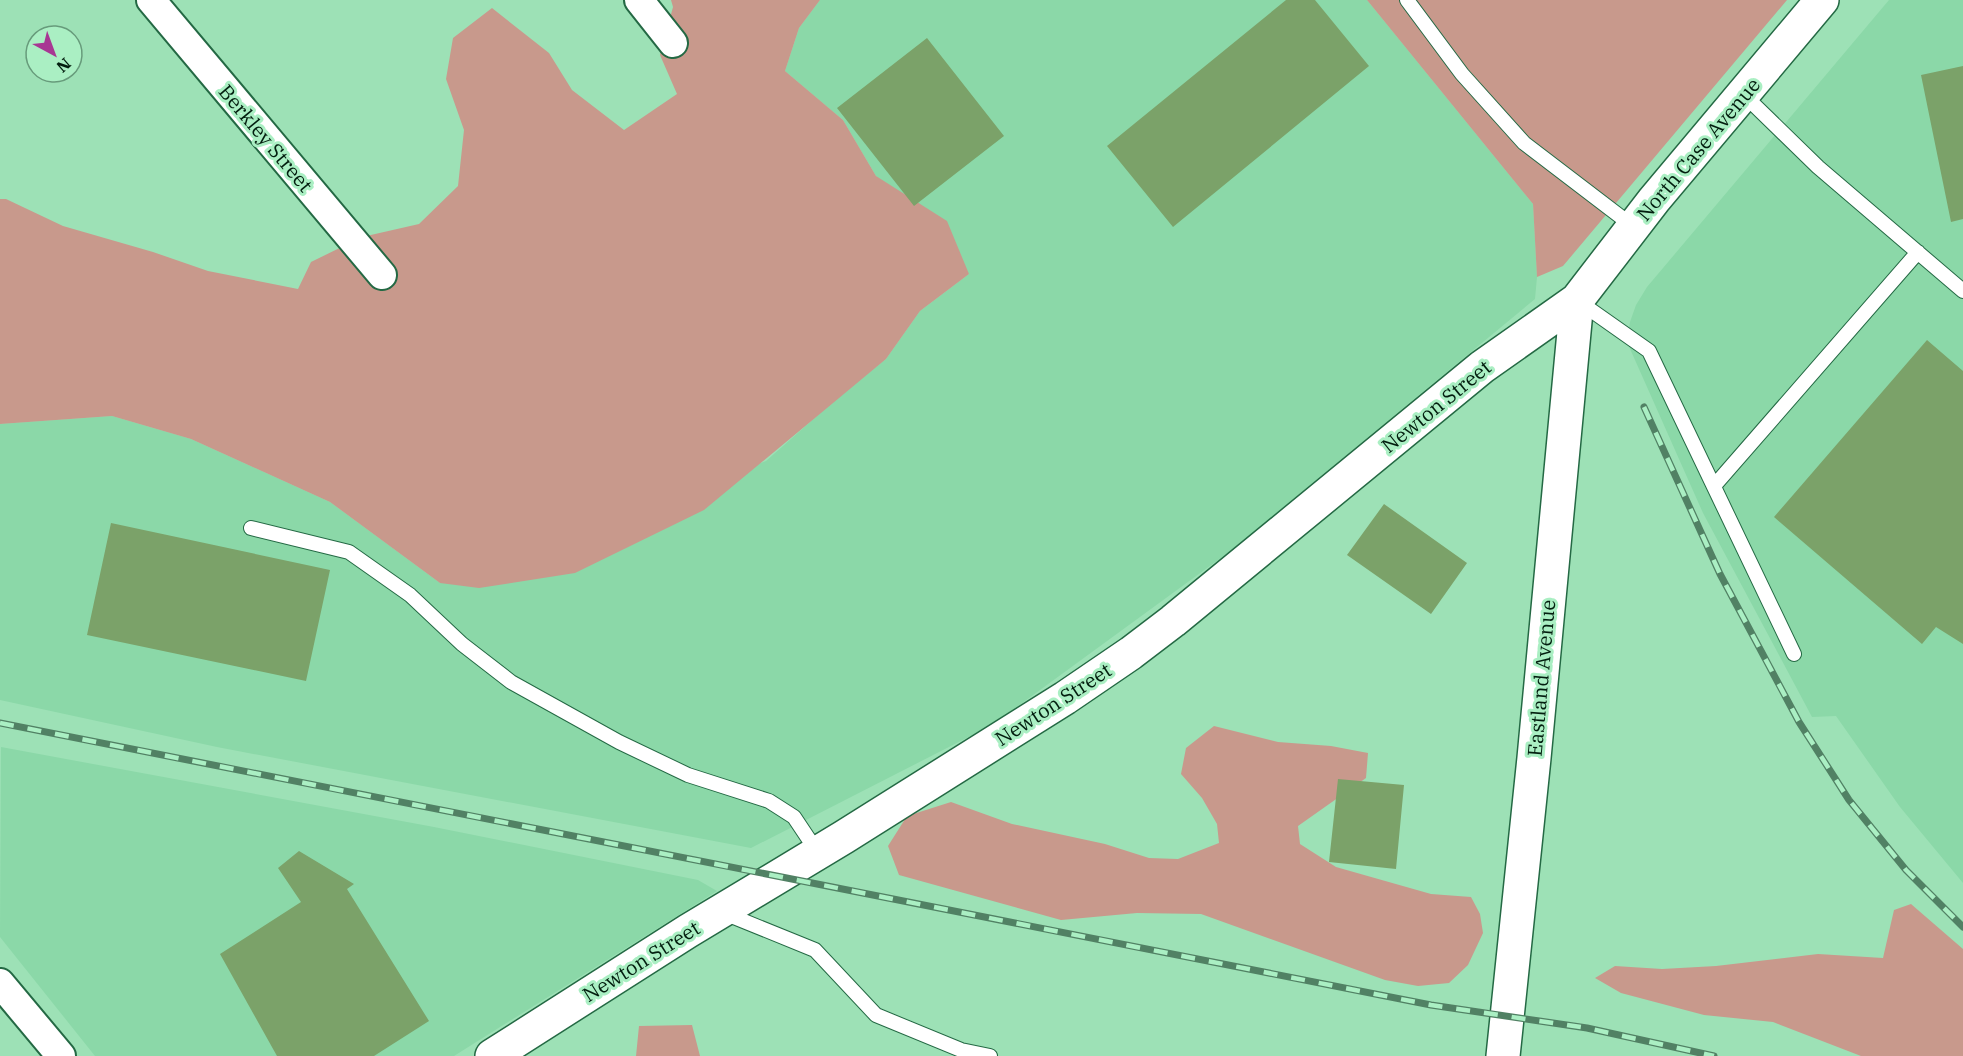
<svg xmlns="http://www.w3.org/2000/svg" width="1963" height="1056" font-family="'IBM Plex Serif',serif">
  <rect width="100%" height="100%" fill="#9de1b6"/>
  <!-- built -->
  <path fill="#8bd8a8" d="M820,0h547l166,204 4,73 -2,22 -306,253 -237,173 -241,123 -534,-101 -217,-47v-276l112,-8 79,23 139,63 110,81 326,-122 69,-61 51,-41 34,-48 49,-37 -93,-98 -33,-56 -58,-49 14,-43z
    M1889,0h74v883l-63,-76 -64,-91 -24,1 -109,-204 -76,-171 3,-20 6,-17 11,-18z
    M1,747l433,80 264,53 19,11 -263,165h-359l-95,-119z"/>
  <!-- green -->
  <path fill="#c8998c" d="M671,0h149l-21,28 -14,43 58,49 33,56 71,45 22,53 -49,37 -34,48 -182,151 -129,63 -96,15 -39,-5 -110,-81 -139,-63 -79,-23 -112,8v-225h6l57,27 90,26 55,19 90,18 13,-27 51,-25 57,-13 39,-38 6,-56 -18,-51 7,-41 39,-30 57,45 23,37 52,40 53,-36 -17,-39 13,-48z
    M1367,0h420l-224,266 -26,11 -4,-73z
    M1214,726l64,16 53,4 37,7 -2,25 -68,48 2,18 36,23 95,27 40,3 9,17 3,19 -15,32 -19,18 -31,3 -33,-6 -184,-66 -64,-1 -76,7 -162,-45 -11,-29 19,-30 44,-14 61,22 93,20 44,14 29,1 41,-16 -2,-19 -15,-26 -21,-24 5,-26z
    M1911,904l52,45v107h-102l-88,-34 -69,-7 -83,-22 -26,-15 20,-12 47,3 54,-3 102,-12 65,4 11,-48z
    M692,1025l8,31h-64l3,-30z"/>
  <!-- building -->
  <path fill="#7ba269" d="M1286,0h29l54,66 -196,161 -66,-81z
    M927,38l77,98 -90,70 -77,-98z
    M1963,66v153l-12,3 -30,-147z
    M1927,340l36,31v273l-27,-17 -14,17 -148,-127z
    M1384,504l83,59 -36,51 -84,-59z
    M111,523l219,47 -24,111 -219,-46z
    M1338,779l66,6 -8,84 -67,-7z
    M299,851l55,33 -7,5 82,132 -55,35h-97l-57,-102 81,-52 -23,-34z"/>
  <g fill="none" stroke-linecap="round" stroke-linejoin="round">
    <defs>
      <path id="lane" d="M1407,0l55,74 62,69 110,84
        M1743,94l75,73 145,124
        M1578,301l71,50 145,303
        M1714,486l204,-234
        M251,528l98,24 61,43 52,49 49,38 108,60 69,33 81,26 25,16 24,36
        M724,913l91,37 61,65 85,35 29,6"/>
      <path id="street" d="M151,0l231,275
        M639,0l34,43
        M0,983l61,73"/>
      <path id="secondary" d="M492,1056l196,-125 156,-94 221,-139 66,-45 42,-32 309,-254 95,-67 77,-100 168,-200
        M1503,1056l31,-298 43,-458"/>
    </defs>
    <!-- lane casing -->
    <use href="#lane" stroke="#246944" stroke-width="16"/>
    <!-- street casing -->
    <use href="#street" stroke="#246944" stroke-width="32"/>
    <!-- secondary casing -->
    <use href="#secondary" stroke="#246944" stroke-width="36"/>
    <!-- lane -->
    <use href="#lane" stroke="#fff" stroke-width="14"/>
    <!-- street -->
    <use href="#street" stroke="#fff" stroke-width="28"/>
    <!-- secondary -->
    <use href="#secondary" stroke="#fff" stroke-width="33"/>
    <defs>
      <path id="rail" d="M1644,407l76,167 79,148 50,78 57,70 57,57
        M0,723l1431,282 156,23 127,28"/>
    </defs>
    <!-- rail casing -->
    <use href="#rail" stroke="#518164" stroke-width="7"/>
    <!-- rail -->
    <use href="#rail" stroke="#aaefc3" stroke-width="4.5" stroke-dasharray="14" stroke-linecap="butt"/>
  </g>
  <g text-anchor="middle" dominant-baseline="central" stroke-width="6" stroke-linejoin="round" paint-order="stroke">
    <!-- street labels -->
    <g font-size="20" fill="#031e0f" stroke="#aaefc3">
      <text transform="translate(266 138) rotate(50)">Berkley Street</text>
      <text transform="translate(1698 149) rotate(-50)">North Case Avenue</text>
      <text transform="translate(1436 406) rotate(-39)">Newton Street</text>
      <text transform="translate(1541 678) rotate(-85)">Eastland Avenue</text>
      <text transform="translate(1053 704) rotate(-33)">Newton Street</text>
      <text transform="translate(641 961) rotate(-32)">Newton Street</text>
    </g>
  </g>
  <!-- north arrow -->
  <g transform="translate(54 54) rotate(139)"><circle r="28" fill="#aaefc3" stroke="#679b7b" stroke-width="1.5"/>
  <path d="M0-4.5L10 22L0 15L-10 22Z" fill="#a83793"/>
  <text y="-9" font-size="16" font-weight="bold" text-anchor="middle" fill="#031e0f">N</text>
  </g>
</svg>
